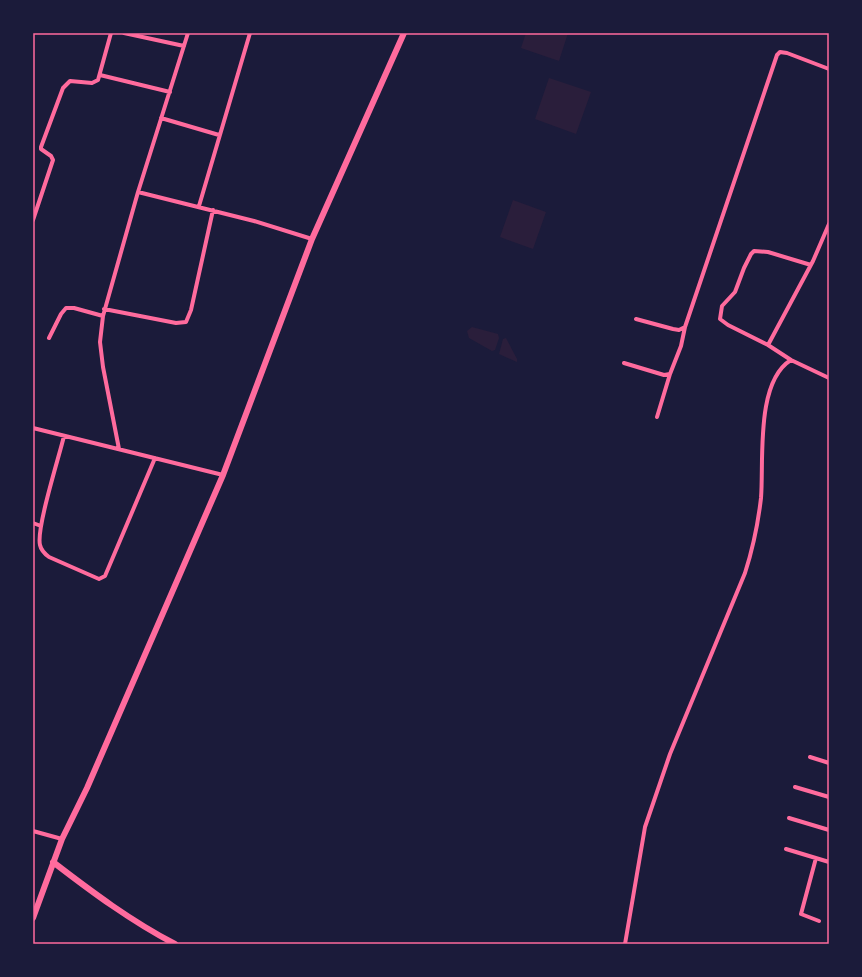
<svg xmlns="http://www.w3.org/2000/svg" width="862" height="977" font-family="'Sofia Sans Condensed',sans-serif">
  <rect width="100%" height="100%" fill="#1b1b3a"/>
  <!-- green -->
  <path fill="#2a1e3b" d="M526,33h42l-9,28 -38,-13z
    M549,78l42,14 -15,42 -41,-15z
    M513,200l33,12 -13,37 -33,-12z
    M472,327l26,7 1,4 -4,12 -3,1 -23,-13 -2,-7z
    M506,338l11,21v3l-18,-8 4,-15z"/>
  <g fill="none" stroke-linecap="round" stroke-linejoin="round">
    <!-- minor -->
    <path stroke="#ff6b9d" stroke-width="4" d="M124,33l60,13
      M100,75l70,17
      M161,118l58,17
      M138,192l116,29 58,18
      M199,206l51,-173
      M33,220l20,-60 -2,-4 -10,-7v-2l22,-59 7,-7 22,2 6,-3 13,-47
      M811,265l-43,-13 -14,-1 -3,3 -7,14 -9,24 -13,14 -2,13 8,6 40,20 23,15 38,18
      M104,309l72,14 10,-1 5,-12 22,-100
      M636,319l37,10 6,1 6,-3 92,-272 3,-3 7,1 42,16
      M49,338l12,-24 5,-6h8l29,8
      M768,345l45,-84 16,-37
      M624,363l40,12 6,-1 11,-28 4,-19
      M657,417l13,-43
      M33,428l190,47
      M64,436c-5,21 -28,93 -24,109 1,5 5,9 9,12l50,22 6,-3 50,-118
      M119,449l-16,-82 -3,-25 3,-26 35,-124 50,-159
      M33,523l8,3
      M810,757l19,6
      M795,787l34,10
      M789,818l40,12
      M33,831l29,8
      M786,849l43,13
      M816,858l-15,56 18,7
      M625,944l20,-117 25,-73 75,-181c8,-25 13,-49 16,-75 3,-36 -6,-116 30,-138"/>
    <!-- tertiary -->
    <path stroke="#ff6b9d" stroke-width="6" d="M53,862c39,30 78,59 122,82
      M33,918l29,-79 25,-51 136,-313 89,-236 92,-206"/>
  </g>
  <!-- border -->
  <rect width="862" height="977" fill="none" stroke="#1b1b3a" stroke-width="68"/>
  <rect x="34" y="34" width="794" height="909" fill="none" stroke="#ff6b9d" stroke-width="1.5"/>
</svg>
